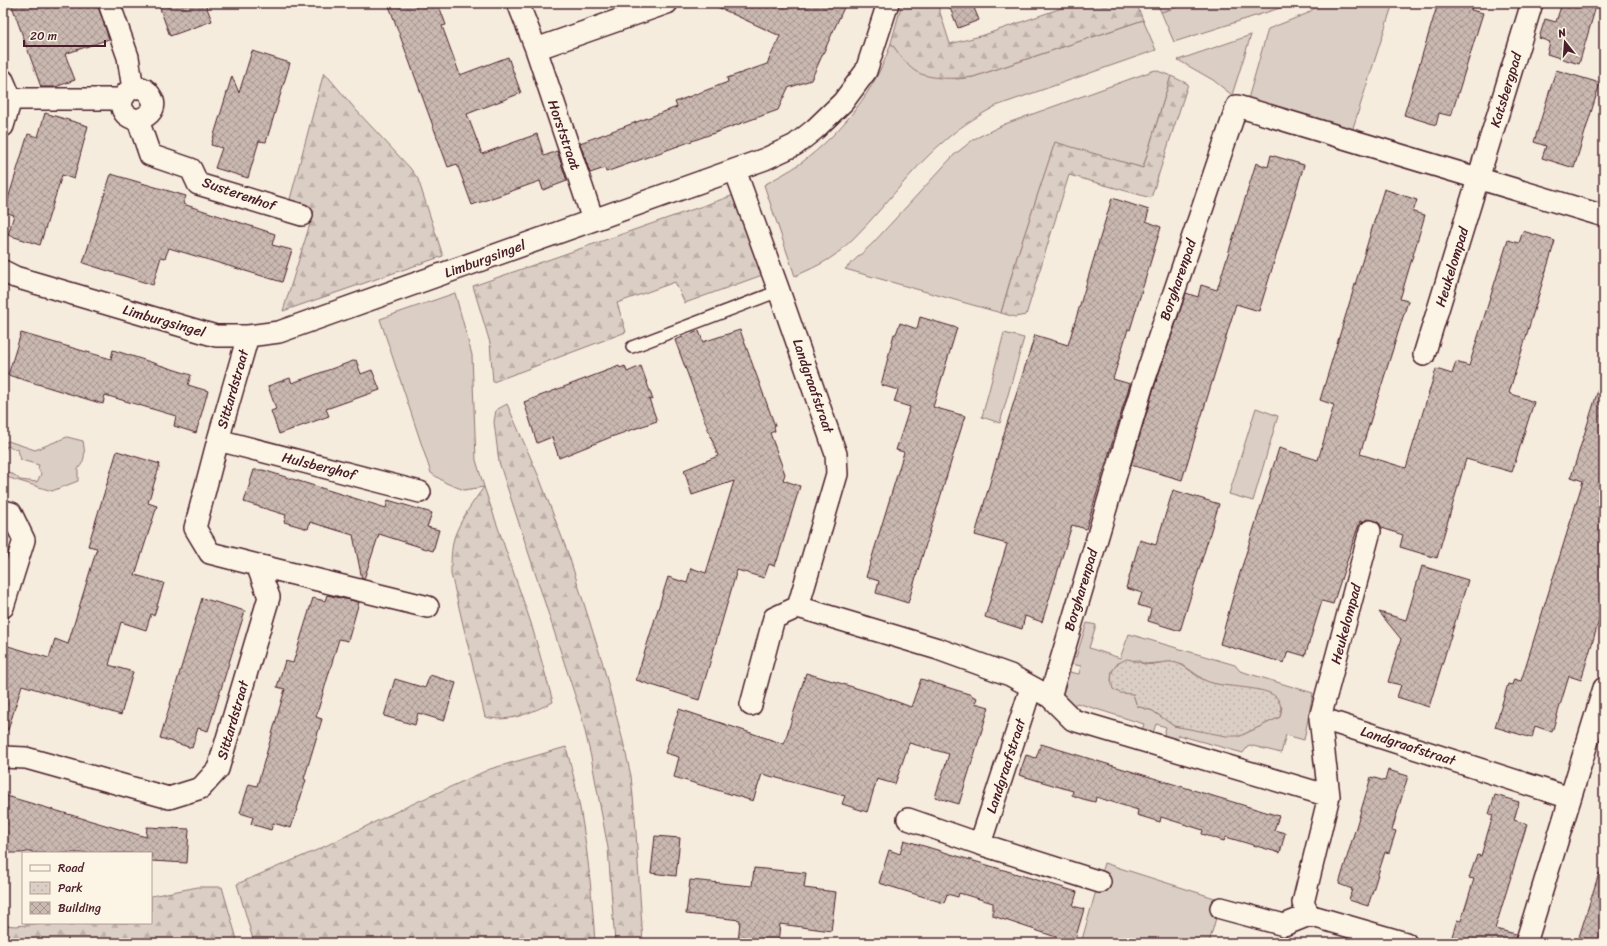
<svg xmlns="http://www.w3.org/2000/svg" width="1607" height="946" font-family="Sriracha,sans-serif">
  <defs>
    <pattern id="forest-firs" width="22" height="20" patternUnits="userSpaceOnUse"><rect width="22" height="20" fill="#dbcec4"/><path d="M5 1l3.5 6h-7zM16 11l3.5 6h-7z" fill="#bdb0a9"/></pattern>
    <pattern id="park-dots" width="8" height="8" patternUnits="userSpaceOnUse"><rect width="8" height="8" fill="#dbcec4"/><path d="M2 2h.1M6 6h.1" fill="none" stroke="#bdb0a9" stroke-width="1.8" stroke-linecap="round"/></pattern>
    <pattern id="building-cross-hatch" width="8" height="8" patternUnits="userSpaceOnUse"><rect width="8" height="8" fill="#cab9b1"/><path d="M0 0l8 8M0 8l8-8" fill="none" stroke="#a69690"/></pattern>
  </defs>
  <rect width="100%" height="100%" fill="#f5ecde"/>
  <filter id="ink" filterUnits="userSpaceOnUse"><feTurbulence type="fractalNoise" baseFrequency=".025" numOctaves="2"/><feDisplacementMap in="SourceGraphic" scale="8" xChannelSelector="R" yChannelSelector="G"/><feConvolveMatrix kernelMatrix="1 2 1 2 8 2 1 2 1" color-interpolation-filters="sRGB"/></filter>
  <g filter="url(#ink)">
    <!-- green -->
    <path fill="#dbcec4" stroke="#927678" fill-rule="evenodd" d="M1190,3h98l-8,5 -106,34 -13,-30z
      M1322,3h71l-41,128 -104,-32 20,-70 38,-15z
      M1143,20l13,30 -160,56c-16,9 -32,18 -46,30 -41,33 -70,80 -110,115 -13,11 -29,18 -45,25l-31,-91c12,-7 26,-14 37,-22 40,-30 75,-73 90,-120l14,18 52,18 16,-2z
      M1251,35l-19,60 -19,-15 -35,-20z
      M1155,70l16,6 -28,92 -88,-25 -38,114 -16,56 -156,-44 27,-25 82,-89 20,-16 31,-15z
      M455,293l17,62 4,105 8,27 -20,3 -18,-7 -15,-10 -51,-154z
      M1004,333l20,5 -24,85 -18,-6z
      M1256,408l22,8 -25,85 -24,-7z
      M67,437l16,4c2,11 3,19 -5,28v12l-26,10 -49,-15v-6l13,6 4,4 17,2 4,-8 -3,-6 1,-3 -18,-5 -3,-10 -11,-4 -4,8v-10l5,-3 27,9z
      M1087,623l9,2 -7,23 31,10 9,-24 106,31 5,6 73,22 -9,47 -18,-5 -5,18 -32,-8 -6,8 -65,-18 -2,7 -13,-3 3,-12 -10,-3 -4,12 -11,-3 3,-9 -67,-21 -9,6 -7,-11 8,-26 10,2 2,-8 -10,-2 2,-6 3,-1zM1137,660l8,4 26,-2 12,3 24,17 18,4 57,21 -2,10 -40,19 -66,-10 -21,-15 -16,-5 -4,-12 -22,-13 1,-10 6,-8z
      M1104,863l117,37 -12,43h-128z"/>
    <!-- forest -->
    <path fill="url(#forest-firs)" stroke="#927678" d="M902,3h35l13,41 34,-9 92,-32h60l7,17 -170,57c-16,2 -44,3 -58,-6 -10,-7 -17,-19 -24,-28z
      M1157,3h33l-29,9z
      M324,72l32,38 54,58 8,11 25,77 -160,55 31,-100 -25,-8z
      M1171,76l17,8 -37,114 -82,-23 -43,140 -11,2 -14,-4 16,-56 38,-115 88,26z
      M737,194l28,80 -80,29 -10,-21 -58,21 9,29 -133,50 -3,-39 -17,-57z
      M507,404l32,73 30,79 33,105 21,80 8,35 4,41 8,126h-28l-7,-95 -17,-91 -10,-43 -82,-252 -5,-40 2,-12z
      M484,487l47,136 22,79c-23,11 -43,21 -68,15l-34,-143c0,-12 0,-24 3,-36 6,-18 19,-36 30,-51z
      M566,747c18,64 25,130 29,196h-341l-17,-59 80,-34 91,-44 82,-37z
      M198,887h24l16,56h-235v-18l13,1 26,-3h109v-27z"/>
    <!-- park -->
    <path fill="url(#park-dots)" stroke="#927678" d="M1127,659c6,1 11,3 17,5 9,2 19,-3 28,-2 15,2 23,16 37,20 17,6 56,4 67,15 6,6 5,13 4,20l-40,19h-14l-52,-10 -21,-15 -16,-5 -4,-12 -13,-1 -7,-4c-4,-16 -1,-24 14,-30z"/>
    <!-- building -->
    <path fill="url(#building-cross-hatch)" stroke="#4a1f2b" d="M11,3h86l12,36 -44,15 10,26 -20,7h-14z
      M158,3h47l7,18 -42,15z
      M388,3h50l8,22 -4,1 18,49 48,-18 13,36 -54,21 15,40 55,-20 7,22 13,-5 10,30 -24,9 -3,-9 -68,24 -15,-41 -9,3z
      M709,3h137l-35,77 -23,8 -10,22 -172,62 -1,-4 -15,5 -10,-30 97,-36 -2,-5 53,-20 -1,-4 40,-14 13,-28z
      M948,3h24l7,17 -21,8z
      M1438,3h35l-2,7 12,3 -32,103 -12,-3 -3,12 -32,-10z
      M1562,3h35l-18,61 -32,-10 3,-12 -11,-4 6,-19 11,3z
      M252,51l38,12 -24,79 -7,-1 -11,37 -33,-10 7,-20 -11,-3 21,-69 7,17z
      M1556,70l44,13 -26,85 -32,-10 4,-12 -12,-4z
      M45,113l43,13 -14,53 -12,-4 -22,70 -32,-10 6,-20 -10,-3 24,-78 10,3z
      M1271,155l33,10 -45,146 -23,-7 -54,176 -51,-15 22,-74 33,-98 12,4 3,-12 16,5 39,-127 12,4z
      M111,174l75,22 -3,8 92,30 -3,11 20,5 -10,32 -113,-34 -4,10 -4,-1 -8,28 -70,-22z
      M1384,189l33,11 -4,12 12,3 -25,84 8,2 -48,153 46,14 30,-99 16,5 4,-12 13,4 39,-126 11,3 4,-12 32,10 -46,152 25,9 -22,70 -46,-13 -29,99 -37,-11 3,-12 -21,-7 -3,-5 -6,-3 -6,-1 -4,3 -3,-1 -27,83 -11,-3 -17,55 -17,-5 -4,12 -64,-19 15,-55 44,-141 39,12 16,-55 -14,-5z
      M1112,198l37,12 -3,11 15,6 -31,103 -2,-1 -15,50 17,5 -44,145 -14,-4 -30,97 -17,-6 -3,13 -37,-12 22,-73 -32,-9 31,-108 29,-92 33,10z
      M920,317l37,11 -24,79 32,9 -57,187 -32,-10 3,-12 -13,-4 38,-125 -8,-2 14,-43 -16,-5 4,-12 -17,-5 13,-51h2l4,-11 17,6z
      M740,330l35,96 -1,1 1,4 -5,2 15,41 -2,6 17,6 -23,75 -1,-1 -2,6 -5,-2 -5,14 -27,-8 -38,130 -63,-20 32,-103 19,6 4,-15 15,5 28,-92 -42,14 -8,-25 34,-14 -43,-116 24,-9 4,11z
      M21,333l90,26 2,-9 78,25 -3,10 20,6 -12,42 -22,-7 2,-10 -71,-21 -2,9 -95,-29z
      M356,360l5,14 11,-4 8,20 -54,19 3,7 -50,18 -8,-23 5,-2 -8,-23 22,-8 2,5z
      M619,366l1,2 5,-2 2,6 14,-6 12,34 -4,-1 8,22 -46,16 -52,21 -7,-21 -15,6 -13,-41z
      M1599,387l5,1v216l-23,76 -12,-4 -17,56 -17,-6 -3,12 -37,-11 13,-43 4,1 2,-6 7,2 28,-90 34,-110 -12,-4z
      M117,451l43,13 -12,39 9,3 -22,69 29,8 -10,33 -3,-2 -5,16 -25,-8 -12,43 24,7 -12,43 -99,-30 -14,45 -5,-1v-69l5,-14 41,12 6,-19 13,5 29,-96 -9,-2z
      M254,470h9l123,38 2,-8 44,13 -5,14 12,3 -6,21 -54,-17 -15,45h-2l-9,-44 -43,-13 -2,7 -24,-7 2,-7 -42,-13z
      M1173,490l46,14 -39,127 -32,-10 3,-12 -13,-4 4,-12 -16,-5 14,-48 16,5z
      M1422,566l46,14 -39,127 -32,-10 4,-12 -13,-3 13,-43 -22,-27 27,8z
      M327,595l32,7 -11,39 -9,-2 -23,78 6,2 -18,60 2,1 -15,48 -18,-5 -2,7 -20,-6 2,-7 -13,-4 9,-29 8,2 28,-97 -8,-2 8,-26 8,2 20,-65 12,3z
      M202,598l43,13 -37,120 -10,-3 -6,20 -32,-10z
      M806,673l70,21 35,13 10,-28 51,16v1l5,2 -2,5 14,4 -30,97 -24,-7 14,-43 -40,-11 -14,41 -18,-5 -10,33 -25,-8 3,-8 -83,-22 -9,27 -79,-24 5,-20 -14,-4 14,-44 105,35z
      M430,675l26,8 -12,38 -26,-8 -3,12 -31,-9 11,-37 30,9z
      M1041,744l238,72 -5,14 11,3 -5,20 -54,-16 -2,4 -22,-7 1,-4 -42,-13 -1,5 -23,-7 1,-5 -42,-13 -1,5 -12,-3 -11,-4 1,-4 -54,-16 7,-20 10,3z
      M1388,770l20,6 -16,54 4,1 -7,22 -4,-1 -17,54 -19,-6 3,-11 -13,-5 32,-107 14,4z
      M3,795l143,42 1,-10 42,2 -2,34 -36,-2v-8h-119v-2l-10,2h-19z
      M1495,795l24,7 -5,18 13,4 -32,105 21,5 -2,9h-64l7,-23 4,1 13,-42 -5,-1 8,-23 4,1 6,-21 6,-20 -4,-1z
      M655,836l25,2 -4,38 -25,-3z
      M904,840l173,52 -4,14 11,3 -10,34 -81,-27v-13l-34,-10 -1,4 -11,-3 -3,9 -65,-20 10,-33 11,4z
      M754,868l52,5 -2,15 32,4 -5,39 -51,-7 -2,19h-40l2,-23 -54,-6 4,-34 62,6z
      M1599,873l5,1v69l-25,-6z"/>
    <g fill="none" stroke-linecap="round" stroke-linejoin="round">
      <defs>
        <path id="lane" d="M632,347l147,-56"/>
        <path id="street" d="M109,3l19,54 5,32
          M518,3l18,46 131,-46
          M536,49l57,171
          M3,80l8,19
          M138,120c11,-4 21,-12 12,-25 -16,-24 -48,17 -12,25l12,35 41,14 7,15 104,31
          M3,126l8,-27h111
          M735,170l44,121 57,163 1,20 -39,133
          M3,271l12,6 201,59h32l31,-4 486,-173 30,-14 20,-16 28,-27 23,-31 22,-68
          M1424,355l108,-352
          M218,440l202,52
          M3,511l8,2 13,27 -21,67
          M1370,531l-50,187 9,78 -26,107 6,12 97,28
          M257,565l171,42
          M1050,697l92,-310 95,-281 367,110
          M751,705l23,-87 24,-11 140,42 72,26 40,22 23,23 256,76
          M1320,718l250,80
          M3,757l23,1 143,40 32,-10 17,-19 51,-172 -12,-32 -47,-12 -15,-25 23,-88 30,-104
          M908,819l72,25 120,38
          M980,844l51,-156
          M1221,908l63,17 25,-10
          M1526,943l78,-255"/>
      </defs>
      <!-- lane casing -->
      <use href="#lane" stroke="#4a1f2b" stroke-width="14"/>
      <!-- street casing -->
      <use href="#street" stroke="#4a1f2b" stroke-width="24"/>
      <!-- lane -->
      <use href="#lane" stroke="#fcf5e5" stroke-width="11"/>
      <!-- street -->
      <use href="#street" stroke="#fcf5e5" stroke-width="21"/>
    </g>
  </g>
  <g text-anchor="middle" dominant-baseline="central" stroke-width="3" stroke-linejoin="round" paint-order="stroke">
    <!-- street labels -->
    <g font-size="14" fill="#4a1f2b" stroke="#fcf5e5">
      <text transform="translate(1506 90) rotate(-73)">Katsbergpad</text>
      <text transform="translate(564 135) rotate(71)">Horststraat</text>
      <text transform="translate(239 194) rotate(19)">Susterenhof</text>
      <text transform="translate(485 259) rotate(-20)">Limburgsingel</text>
      <text transform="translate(1452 267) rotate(-73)">Heukelompad</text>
      <text transform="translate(1178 280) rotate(-71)">Borgharenpad</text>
      <text transform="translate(164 321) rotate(16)">Limburgsingel</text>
      <text transform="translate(813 386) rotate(71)">Landgraafstraat</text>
      <text transform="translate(233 389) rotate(-74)">Sittardstraat</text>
      <text transform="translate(319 466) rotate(14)">Hulsberghof</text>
      <text transform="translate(1081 590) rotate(-73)">Borgharenpad</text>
      <text transform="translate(1346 624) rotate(-75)">Heukelompad</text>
      <text transform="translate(233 720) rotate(-74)">Sittardstraat</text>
      <text transform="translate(1408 746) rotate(18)">Landgraafstraat</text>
      <text transform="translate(1006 766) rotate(-72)">Landgraafstraat</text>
    </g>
  </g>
  <!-- margin -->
  <rect width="1607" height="946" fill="none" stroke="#fcf5e5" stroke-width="16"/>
  <rect x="8" y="8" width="1591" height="930" fill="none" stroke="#4a1f2b" stroke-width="1.5" filter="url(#ink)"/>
  <!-- legend -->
  <rect x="22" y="852" width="130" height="72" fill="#fcf5e5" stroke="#b59f9b"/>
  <rect x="30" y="865" width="20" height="6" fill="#fcf5e5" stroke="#b59f9b"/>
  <text x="58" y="872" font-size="12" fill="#4a1f2b">Road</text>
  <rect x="30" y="882" width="20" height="12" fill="url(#park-dots)" stroke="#b59f9b"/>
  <text x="58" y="892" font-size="12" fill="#4a1f2b">Park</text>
  <rect x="30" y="902" width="20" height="12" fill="url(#building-cross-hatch)" stroke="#b59f9b"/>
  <text x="58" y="912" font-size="12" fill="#4a1f2b">Building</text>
  <!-- north arrow -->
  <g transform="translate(1565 42) rotate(343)" stroke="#fcf5e5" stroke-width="3" paint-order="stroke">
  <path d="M0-3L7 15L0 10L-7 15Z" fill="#4a1f2b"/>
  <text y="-6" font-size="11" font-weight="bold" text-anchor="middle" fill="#4a1f2b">N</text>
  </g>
  <!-- scale -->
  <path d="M24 40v6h81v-6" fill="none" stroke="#4a1f2b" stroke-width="2"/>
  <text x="30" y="40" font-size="12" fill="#4a1f2b" stroke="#fcf5e5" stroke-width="3" paint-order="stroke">20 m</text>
</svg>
